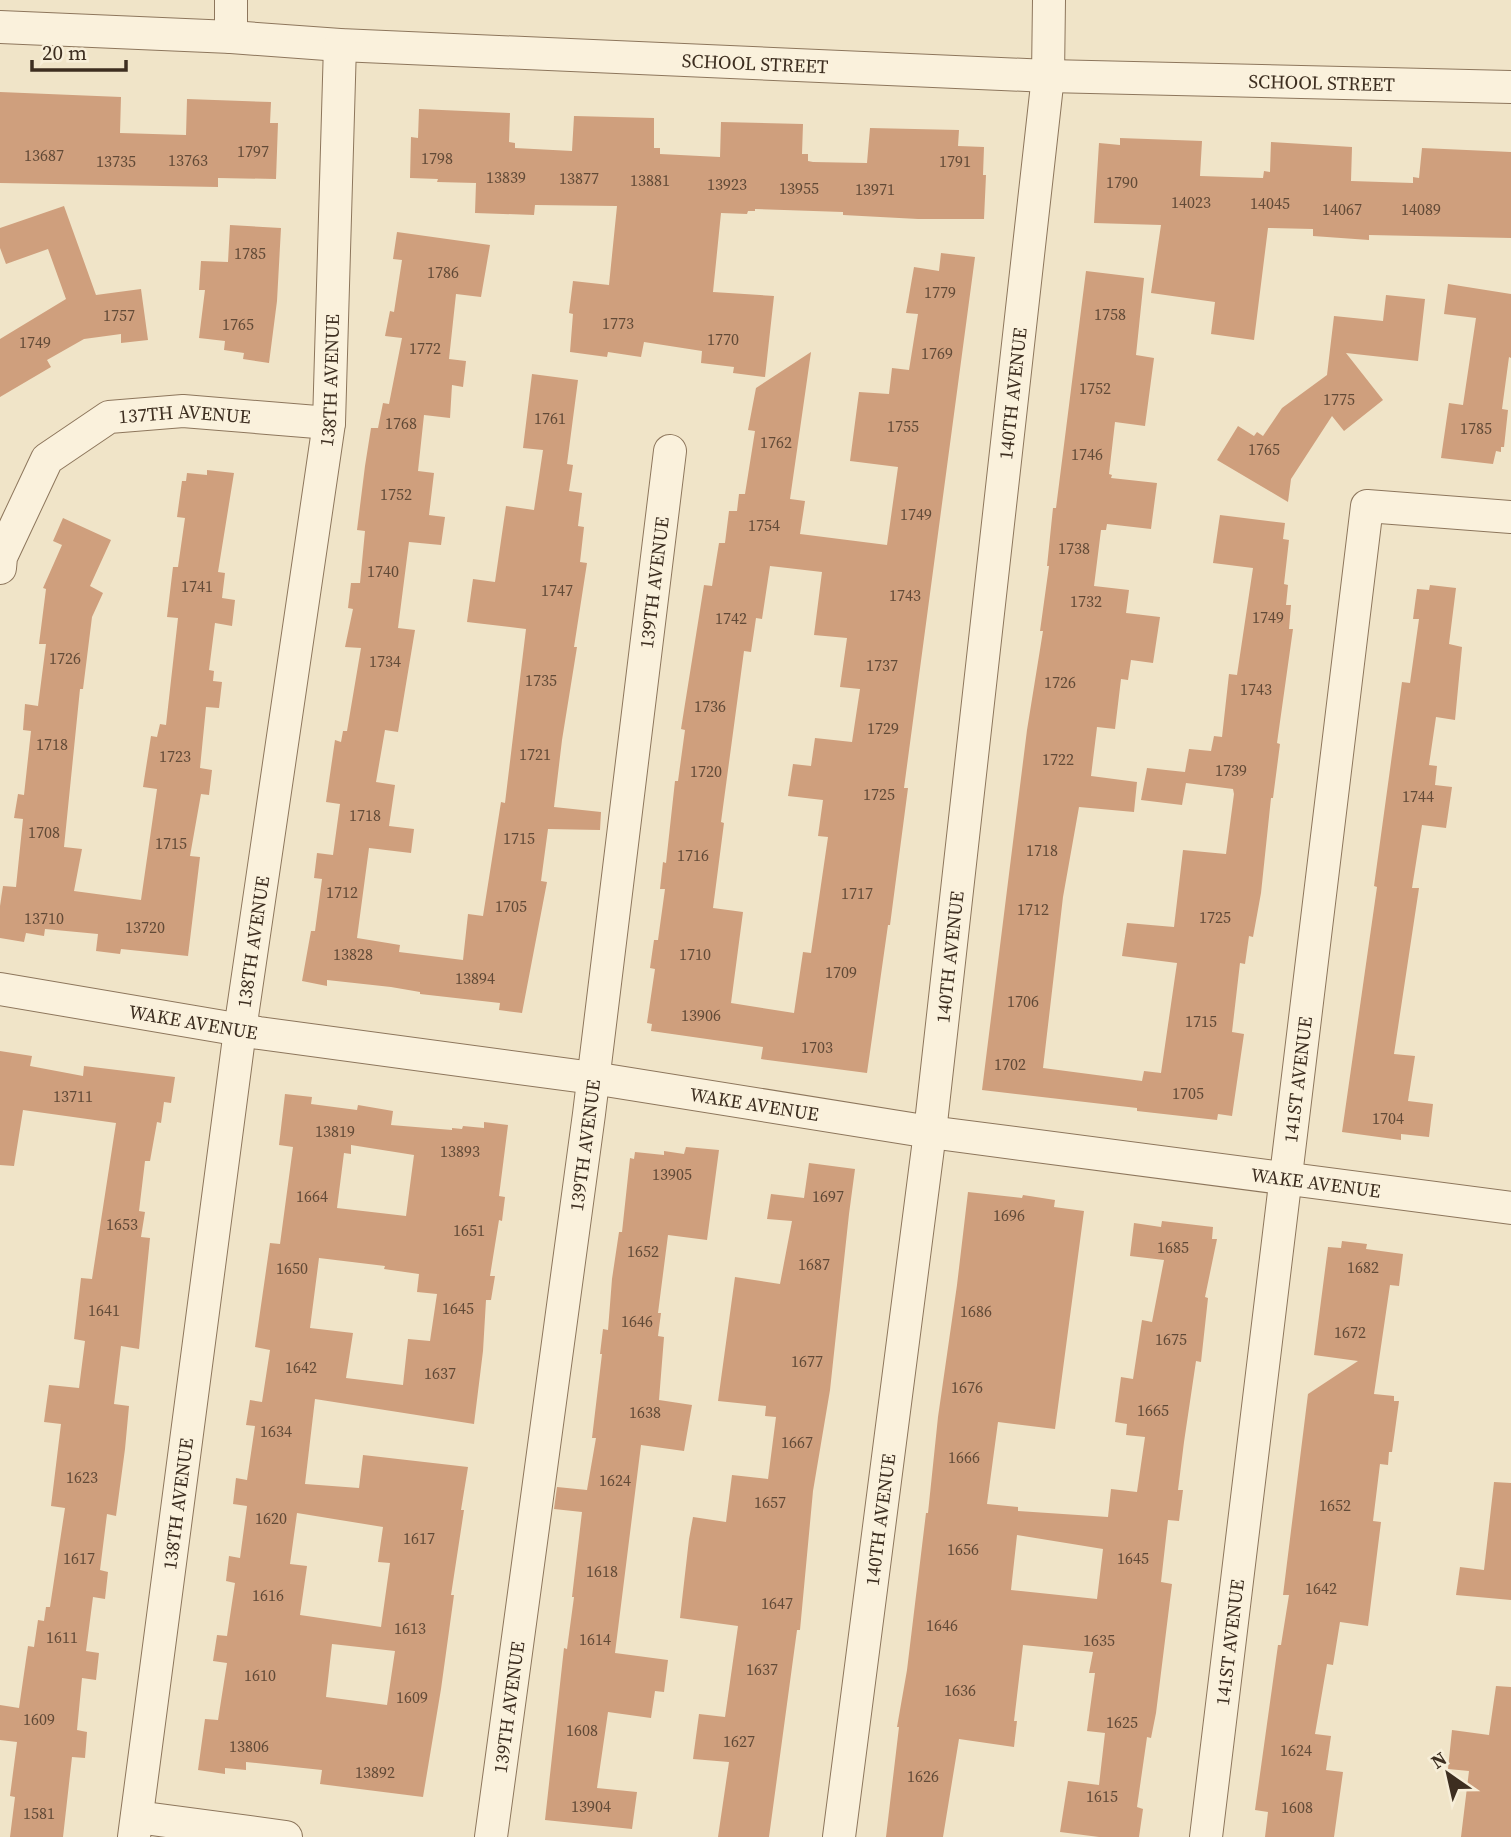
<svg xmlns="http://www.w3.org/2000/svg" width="1511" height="1837" font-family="'Source Serif 4',serif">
  <rect width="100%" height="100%" fill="#f0e4c8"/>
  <!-- building -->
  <path fill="#cf9f7d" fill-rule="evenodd" d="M0,92l121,5 -1,36 66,2 1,-36 84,3 -1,21h8l-2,56 -58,-1v9l-218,-4z
    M419,109l91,4 -1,29 6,1v5l57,3 2,-35 80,2v30h6v6l60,3 1,-35 82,2 -1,30h6v7l5,1 54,1 3,-35 89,2 -1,16 26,1 -1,28h3l-2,44h-66l-75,-4v-3l-88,-3v2h-7l-1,3 -26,-1 -8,79 61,4 -9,81 -32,-4 1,-6 -33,-4 1,-12 -58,-9 -3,15 -33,-5 -1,5 -37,-5 3,-38 -4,-1 4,-32 36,4 8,-79 -82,-1 -1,10 -59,-2 1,-30 -39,-1 1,-3 -28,-1 1,-41 7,1z
    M1120,138l82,3 -2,35 63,2 1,-7 6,1 1,-30 81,5 -1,34 62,2v-6l6,1 3,-30 89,4v86l-142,-3v5l-56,-4v-7l-45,-1 -14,112 -43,-6 4,-32 -64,-9 10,-68 -67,-2 5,-80 21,2z
    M64,206l32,89 45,-6 7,51 -27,3v-9l-37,5 -37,21 4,7 -51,30v-58l66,-40 -18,-50 -42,15 -6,-16v-20z
    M230,225l51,3 -4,73 -8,62 -26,-4 1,-6 -20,-3 1,-9 -26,-3 6,-48h-6l2,-29 27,1z
    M397,232l93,13 -9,52 -25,-3 -7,65 17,2 -3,26 -11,-2 -2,33 -26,-3 -6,56 16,2 -5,42 16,2 -4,28 -32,-3 -11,86 17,2 -17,102 -13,-2 -9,52 19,3 -6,41 25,3 -3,24 -42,-5 -12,90 43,7 -1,7 64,8 5,-46 15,2 18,-114 4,1 21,-174 -59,-7 6,-43 22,3 11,-76 28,4 9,-60 -20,-2 9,-74 46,6 -11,84 6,1 -4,26 13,2 -4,33 6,1 -4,35 7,1 -13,84h3l-15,93 -8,67 47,5 -1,18 -52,-1 -7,52 6,1 -25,131 -23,-3 1,-7 -80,-9v-2l-29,-5 -64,-7v6l-25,-5 9,-50h4l7,-52 -8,-1 3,-25 16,2 7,-51 -14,-2 9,-62 6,2 2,-11h4l14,-83 -16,-1 8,-38 -5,-1 3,-25h9l5,-52 -8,-1 8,-64 6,-38h7l5,-25 6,1 13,-66 -17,-2 5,-25 4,1 8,-52 -9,-1z
    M941,253l34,4 -71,531h4l-18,137h-2l-21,148 -106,-14 2,-12 -112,-16 1,-7 -5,-1 8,-54 -5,-1 4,-28h4l7,-51h-5l3,-27 3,1 9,-82h3l7,-51 -4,-1 23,-144 8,1 7,-43h6l4,-32h8l2,-17h6l10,-63 -7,-1 8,-42 55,-36 -21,147 15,2 -5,33 87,11 11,-78 -48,-6 9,-69 30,2 3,-26 17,2 9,-56 -12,-1 8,-46 25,4zM770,566l52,6 -8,63 33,3 -7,49 20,2 -8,53 -37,-4 -4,28 -18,-2 -5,32 35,4 -5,36 10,1 -17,116 -8,-1 -9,61 -63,-10 12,-91 -30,-4 11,-85 -3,-1 23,-171 7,1 5,-34 6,1z
    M1086,271l58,7 -8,77 18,3 -9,68 -30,-4 -6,52 3,1 -1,3 46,5 -6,46 -44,-5 -1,6h-5l-7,56 35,4 -3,23 34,4 -7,46 -22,-3 -3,20 -7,-1 -6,50 -18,-2 -6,49 46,6 -3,30 -55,-5 -16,90 -20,171 99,13 2,-10 17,2 16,-110 -55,-7 5,-33 47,4 9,-77 43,4 8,-60 -1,-5 -47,-6 -4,22 -41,-5 6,-32 38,4 4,-23 22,2 3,-15 8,1 7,-63 8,1 16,-107 -40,-5 7,-48 65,8 -2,16 6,1 -5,44 4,1 -2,20h5l-2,24h4l-16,114 3,1 -7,54h-2l-10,95 -8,44 -4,-1 -4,28 -5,-1 -8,69 12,2 -12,82 -14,-2 -1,6 -80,-9v-3l-155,-18 45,-360 16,-99h-3l9,-65h-2l6,-58h3z
    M1448,284l63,10v64l-2,-1 -7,52 6,1 -4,37h-3v5l-5,-1 -3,13 -52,-6 8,-55 14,2 13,-87 -32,-4z
    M1386,295l39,4 -7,62 -72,-8 37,47 -39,31 -12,-15 -41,63 -3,23 -71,-42 21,-34 16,10 3,-4 6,4 19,-28 45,-33 7,-59 49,5z
    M207,470l27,3 -16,99 7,1 -3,25 13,2 -3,26 -17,-3 -6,47 5,1 -1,10 9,1 -3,26 -13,-1 -6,61 12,2 -3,25 -8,-1 -11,62 10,1 -12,99 -67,-7 -1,5 -24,-3 2,-17 -53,-5 -1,7 -18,-3 -2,9 -24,-4v-32l3,-20 13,1 7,-68 -9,-1 4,-24 6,1 7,-64 -8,-1 2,-26 13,2 8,-62h-7l7,-55 -3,-1 19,-43 -9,-4 10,-23 48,22 -21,46 13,7 -11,24 -9,72h-3l-16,158 18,2 -8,42 67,9 16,-111 -14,-2 8,-51 6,1 3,-13 6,1 12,-107 -11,-1 6,-50h5l7,-49 -8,-1 5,-36h4l1,-8 20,2z
    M1430,585l26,3 -7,56 13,3 -7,73 -19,-3 -7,48 8,1 -2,19 17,2 -6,41 -24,-3 -10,63h7l-25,166 21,2 -7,45 25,3 -4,33 -28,-3v6l-59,-8 35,-245 -3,-1 28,-204 8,1 9,-64h-6l4,-30 12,1z
    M0,1051l32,5 -2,10 53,10 1,-10 91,11 -4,26 -7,-1 -3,21 -4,-1 -7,39h-5l-6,50 6,1 -4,25 9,1 -11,111 -18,-3 -7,58 15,2 -4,43 -9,67 -9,-2 -7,56 8,2 -3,27 -12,-2 -7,54 13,2 -3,27 -14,-2 -5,52 10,2 -2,26 -13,-1 -9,80h-53l5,-40 -5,-1 7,-54 -17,-2v-35l19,3 9,-62 6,1 4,-27 6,1 2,-14h4l15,-99 -14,-2 10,-82 -17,-2 5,-37 30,3 6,-47 -11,-2 7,-61 11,1 24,-156 -93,-13 -9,56 -14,-1z
    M285,1094l27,3 -1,7 46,6 1,-5 35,6 -2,14 61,5v-2l10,1 1,-3 21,2v-6l24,3 -9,71 6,1 -3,24 -3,-1 -9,56h5l-4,24h-5l-3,51 -9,73 -159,-25 -10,85 54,4 4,-33 105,12 -7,43h3l-13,85h3l-13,94 -18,108 -103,-13 2,-14 -76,-8v8l-21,-2v6l-27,-4 7,-51 13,1 9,-57 -14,-2 4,-26 10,1 8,-53 -9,-2 3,-25 11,2 7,-52 -14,-2 3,-26 11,2 8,-54 -9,-1 4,-25 12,2 8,-52 -15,-3 15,-104 10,1 13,-97 -14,-2zM351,1145l63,10 -8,61 -69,-8 7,-55 7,1zM319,1258l66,8 -1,3 35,5 -2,18 20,2 -7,47 -22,-2 -5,46 -57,-7 7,-45 -43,-5zM297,1513l86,14 -5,35 12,1 -9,64 -81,-12 7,-49 -17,-2zM332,1644l63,7 -8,54 -61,-8z
    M686,1147l33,3 -12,90 -39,-5 -10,78h3l-3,23 6,1 -5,63 33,5 -8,46 -43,-6 -26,208 53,7 -4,32 -9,-1 -4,27 -43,-6 -11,76 40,4 -5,37 -87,-9 19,-172 3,1 7,-52h-2l10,-85 -28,-3 3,-22 30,3 9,-52h-4l10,-84h-2l3,-25 5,1 4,-51 7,-47h3l8,-74 4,1 1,-7 29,3v-4l20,3z
    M809,1163l46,6 -6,45 -19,176 -17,101 -13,139h-3l-28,207h-51l11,-75 -36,-3 6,-45 26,3 13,-91 -58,-8 9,-79 4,-22 33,5 6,-47 36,4 8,-62 -11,-1 1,-10 -48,-5 17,-124 45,7 12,-63 -25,-2 4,-25 33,4z
    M968,1192l54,6 1,-3 32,5 -1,7 30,4 -29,218 -57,-7 -11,82 31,3v4l90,6 3,-28 26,3 8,-55 -19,-2 1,-11 -12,-2 6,-45 12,2 9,-59 10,2 12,-62 -34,-4 4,-33 27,4 1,-6 51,6 -1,12h5l-12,58 3,1 -7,64 -5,-1 -12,81 -6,48h5l-4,31 -11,-1 -7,62 11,2 -16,129 -5,25 -4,-1 -10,70 6,2 -4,28h-40l-39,-5 8,-51 31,4 6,-52 -18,-2 8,-58h-6l4,-21 -70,-7 -9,76h3l-3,26 -55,-8 -16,98h-57l13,-110h-2l10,-57 19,-157h2l10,-96 19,-132zM1017,1535l86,14 -6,50 -86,-9z
    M1342,1241l25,3 -1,5 37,5 -4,32 -9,-1 -16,109 20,2v5h5l-7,51h-3l-1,13 -8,-1 -7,57 8,1 -13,104 -28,-4 -7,43 -6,-1 -12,70 16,2 -5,34 17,2 -9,65h-69l3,-25 -13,-2 23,-165h3l8,-50h-6l25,-201 50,-33 -44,-6 14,-108 13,1z
    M1494,1482l17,1v117l-55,-5 4,-28 24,3z
    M1496,1686l15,1v150h-50l8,-66 -21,-2 4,-39 37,5z"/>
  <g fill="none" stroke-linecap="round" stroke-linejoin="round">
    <defs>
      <g id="minor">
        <path id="s1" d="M0,27l231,10 109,8 708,31 463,11"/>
        <path d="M231,37v-37"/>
        <path id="s2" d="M0,568l1,-11 46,-98 62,-42 74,-6 146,12"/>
        <path id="s3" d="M0,989l259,44 334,45 337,54 581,76"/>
        <path d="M137,1817l149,20"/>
        <path id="s4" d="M134,1837l106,-807 89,-607 11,-378"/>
        <path id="s5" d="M491,1837l98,-723 81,-663"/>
        <path id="s6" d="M839,1837l91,-705 118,-1056 1,-76"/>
        <path id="s7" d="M1206,1837l161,-1331 144,11"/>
      </g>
    </defs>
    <!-- minor casing -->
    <use href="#minor" stroke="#8d765c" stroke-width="34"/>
    <!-- minor -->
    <use href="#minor" stroke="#faf1dc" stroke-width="32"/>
  </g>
  <g text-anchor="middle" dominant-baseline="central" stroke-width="5" stroke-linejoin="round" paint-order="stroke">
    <!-- number labels -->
    <g font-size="16" fill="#624a37">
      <text x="253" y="151">1797</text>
      <text x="44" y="155">13687</text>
      <text x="437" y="158">1798</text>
      <text x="188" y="160">13763</text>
      <text x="116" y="161">13735</text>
      <text x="955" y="161">1791</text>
      <text x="506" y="177">13839</text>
      <text x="579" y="178">13877</text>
      <text x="650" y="180">13881</text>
      <text x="1122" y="182">1790</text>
      <text x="727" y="184">13923</text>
      <text x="799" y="188">13955</text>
      <text x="875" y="189">13971</text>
      <text x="1191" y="202">14023</text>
      <text x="1270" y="203">14045</text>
      <text x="1342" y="209">14067</text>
      <text x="1421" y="209">14089</text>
      <text x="250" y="253">1785</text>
      <text x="443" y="272">1786</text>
      <text x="940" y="292">1779</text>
      <text x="1110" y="314">1758</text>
      <text x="119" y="315">1757</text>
      <text x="618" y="323">1773</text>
      <text x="238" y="324">1765</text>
      <text x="723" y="339">1770</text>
      <text x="35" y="342">1749</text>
      <text x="425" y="348">1772</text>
      <text x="937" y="353">1769</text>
      <text x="1095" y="388">1752</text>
      <text x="1339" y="399">1775</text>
      <text x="550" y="418">1761</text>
      <text x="401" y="423">1768</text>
      <text x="903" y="426">1755</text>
      <text x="1476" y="428">1785</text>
      <text x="776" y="442">1762</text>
      <text x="1264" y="449">1765</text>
      <text x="1087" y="454">1746</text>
      <text x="396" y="494">1752</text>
      <text x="916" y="514">1749</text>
      <text x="764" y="525">1754</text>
      <text x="1074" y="548">1738</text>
      <text x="383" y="571">1740</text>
      <text x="197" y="586">1741</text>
      <text x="557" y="590">1747</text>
      <text x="905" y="595">1743</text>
      <text x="1086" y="601">1732</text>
      <text x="1268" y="617">1749</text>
      <text x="731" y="618">1742</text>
      <text x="65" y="658">1726</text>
      <text x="385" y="661">1734</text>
      <text x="882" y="665">1737</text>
      <text x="541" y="680">1735</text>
      <text x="1060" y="682">1726</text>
      <text x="1256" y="689">1743</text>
      <text x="710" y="706">1736</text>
      <text x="883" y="728">1729</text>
      <text x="52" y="744">1718</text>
      <text x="535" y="754">1721</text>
      <text x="175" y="756">1723</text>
      <text x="1058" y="759">1722</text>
      <text x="1231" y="770">1739</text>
      <text x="706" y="771">1720</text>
      <text x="879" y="794">1725</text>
      <text x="1418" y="796">1744</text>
      <text x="365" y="815">1718</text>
      <text x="44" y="832">1708</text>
      <text x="519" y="838">1715</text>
      <text x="171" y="843">1715</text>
      <text x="1042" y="850">1718</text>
      <text x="693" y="855">1716</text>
      <text x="342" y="892">1712</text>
      <text x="857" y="893">1717</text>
      <text x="511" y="906">1705</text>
      <text x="1033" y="909">1712</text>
      <text x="1215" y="917">1725</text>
      <text x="44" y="918">13710</text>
      <text x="145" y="927">13720</text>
      <text x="353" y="954">13828</text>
      <text x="695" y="954">1710</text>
      <text x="841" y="972">1709</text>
      <text x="475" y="978">13894</text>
      <text x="1023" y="1001">1706</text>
      <text x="701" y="1015">13906</text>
      <text x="1201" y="1021">1715</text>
      <text x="817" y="1047">1703</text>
      <text x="1010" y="1064">1702</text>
      <text x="1188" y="1093">1705</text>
      <text x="73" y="1096">13711</text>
      <text x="1388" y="1118">1704</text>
      <text x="335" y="1131">13819</text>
      <text x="460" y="1151">13893</text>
      <text x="672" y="1174">13905</text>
      <text x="312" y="1196">1664</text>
      <text x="828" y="1196">1697</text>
      <text x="1009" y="1215">1696</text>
      <text x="122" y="1224">1653</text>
      <text x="469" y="1230">1651</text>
      <text x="1173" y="1247">1685</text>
      <text x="643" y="1251">1652</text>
      <text x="814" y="1264">1687</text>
      <text x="1363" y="1267">1682</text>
      <text x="292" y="1268">1650</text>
      <text x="458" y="1308">1645</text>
      <text x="104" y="1310">1641</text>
      <text x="976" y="1311">1686</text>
      <text x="637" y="1321">1646</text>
      <text x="1350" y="1332">1672</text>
      <text x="1171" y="1339">1675</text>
      <text x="807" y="1361">1677</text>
      <text x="301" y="1367">1642</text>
      <text x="440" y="1373">1637</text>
      <text x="967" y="1387">1676</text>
      <text x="1153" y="1410">1665</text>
      <text x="645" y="1412">1638</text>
      <text x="276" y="1431">1634</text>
      <text x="797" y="1442">1667</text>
      <text x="964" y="1457">1666</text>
      <text x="82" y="1477">1623</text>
      <text x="615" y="1480">1624</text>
      <text x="770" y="1502">1657</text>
      <text x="1335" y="1505">1652</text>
      <text x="271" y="1518">1620</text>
      <text x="419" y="1538">1617</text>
      <text x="963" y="1549">1656</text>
      <text x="79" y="1558">1617</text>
      <text x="1133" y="1558">1645</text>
      <text x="602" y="1571">1618</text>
      <text x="1321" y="1588">1642</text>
      <text x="268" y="1595">1616</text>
      <text x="777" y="1603">1647</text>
      <text x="942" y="1625">1646</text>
      <text x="410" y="1628">1613</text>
      <text x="62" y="1637">1611</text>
      <text x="595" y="1639">1614</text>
      <text x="1099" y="1640">1635</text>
      <text x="762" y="1669">1637</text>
      <text x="260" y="1675">1610</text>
      <text x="960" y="1690">1636</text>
      <text x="412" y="1697">1609</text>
      <text x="39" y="1719">1609</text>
      <text x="1122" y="1722">1625</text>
      <text x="582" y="1730">1608</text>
      <text x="739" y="1741">1627</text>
      <text x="249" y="1746">13806</text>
      <text x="1296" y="1750">1624</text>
      <text x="375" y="1772">13892</text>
      <text x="923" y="1776">1626</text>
      <text x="1102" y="1796">1615</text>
      <text x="591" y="1806">13904</text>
      <text x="1297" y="1807">1608</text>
      <text x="39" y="1813">1581</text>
    </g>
    <!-- street labels -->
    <g font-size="19" fill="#3d2e20" stroke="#f7eed8">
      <text stroke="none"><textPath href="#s1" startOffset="756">SCHOOL STREET</textPath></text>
      <text stroke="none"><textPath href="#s1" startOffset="1323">SCHOOL STREET</textPath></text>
      <text stroke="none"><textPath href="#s4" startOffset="1470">138TH AVENUE</textPath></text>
      <text stroke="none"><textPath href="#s6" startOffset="1454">140TH AVENUE</textPath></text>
      <text stroke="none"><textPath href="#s2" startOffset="270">137TH AVENUE</textPath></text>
      <text stroke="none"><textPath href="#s5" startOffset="1265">139TH AVENUE</textPath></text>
      <text stroke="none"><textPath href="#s4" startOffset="903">138TH AVENUE</textPath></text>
      <text stroke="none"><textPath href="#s6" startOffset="887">140TH AVENUE</textPath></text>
      <text stroke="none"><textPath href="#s3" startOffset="196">WAKE AVENUE</textPath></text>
      <text stroke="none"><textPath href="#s7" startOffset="763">141ST AVENUE</textPath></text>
      <text stroke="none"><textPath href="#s3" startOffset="763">WAKE AVENUE</textPath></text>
      <text stroke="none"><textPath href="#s5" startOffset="698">139TH AVENUE</textPath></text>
      <text stroke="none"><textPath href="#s3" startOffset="1330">WAKE AVENUE</textPath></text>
      <text stroke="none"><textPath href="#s4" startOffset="336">138TH AVENUE</textPath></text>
      <text stroke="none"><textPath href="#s6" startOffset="320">140TH AVENUE</textPath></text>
      <text stroke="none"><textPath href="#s7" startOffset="196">141ST AVENUE</textPath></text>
      <text stroke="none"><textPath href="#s5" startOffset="131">139TH AVENUE</textPath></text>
    </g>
  </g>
  <!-- north arrow -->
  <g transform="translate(1448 1774) rotate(326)" stroke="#f7eed8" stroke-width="5" paint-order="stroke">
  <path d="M0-5L12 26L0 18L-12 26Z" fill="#3d2e20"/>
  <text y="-10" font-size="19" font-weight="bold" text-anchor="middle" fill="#3d2e20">N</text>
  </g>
  <!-- scale -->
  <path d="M32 60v10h94v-10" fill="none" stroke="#3d2e20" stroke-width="3.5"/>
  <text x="42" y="60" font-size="21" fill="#3d2e20" stroke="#f7eed8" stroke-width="5" paint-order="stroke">20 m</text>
</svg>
